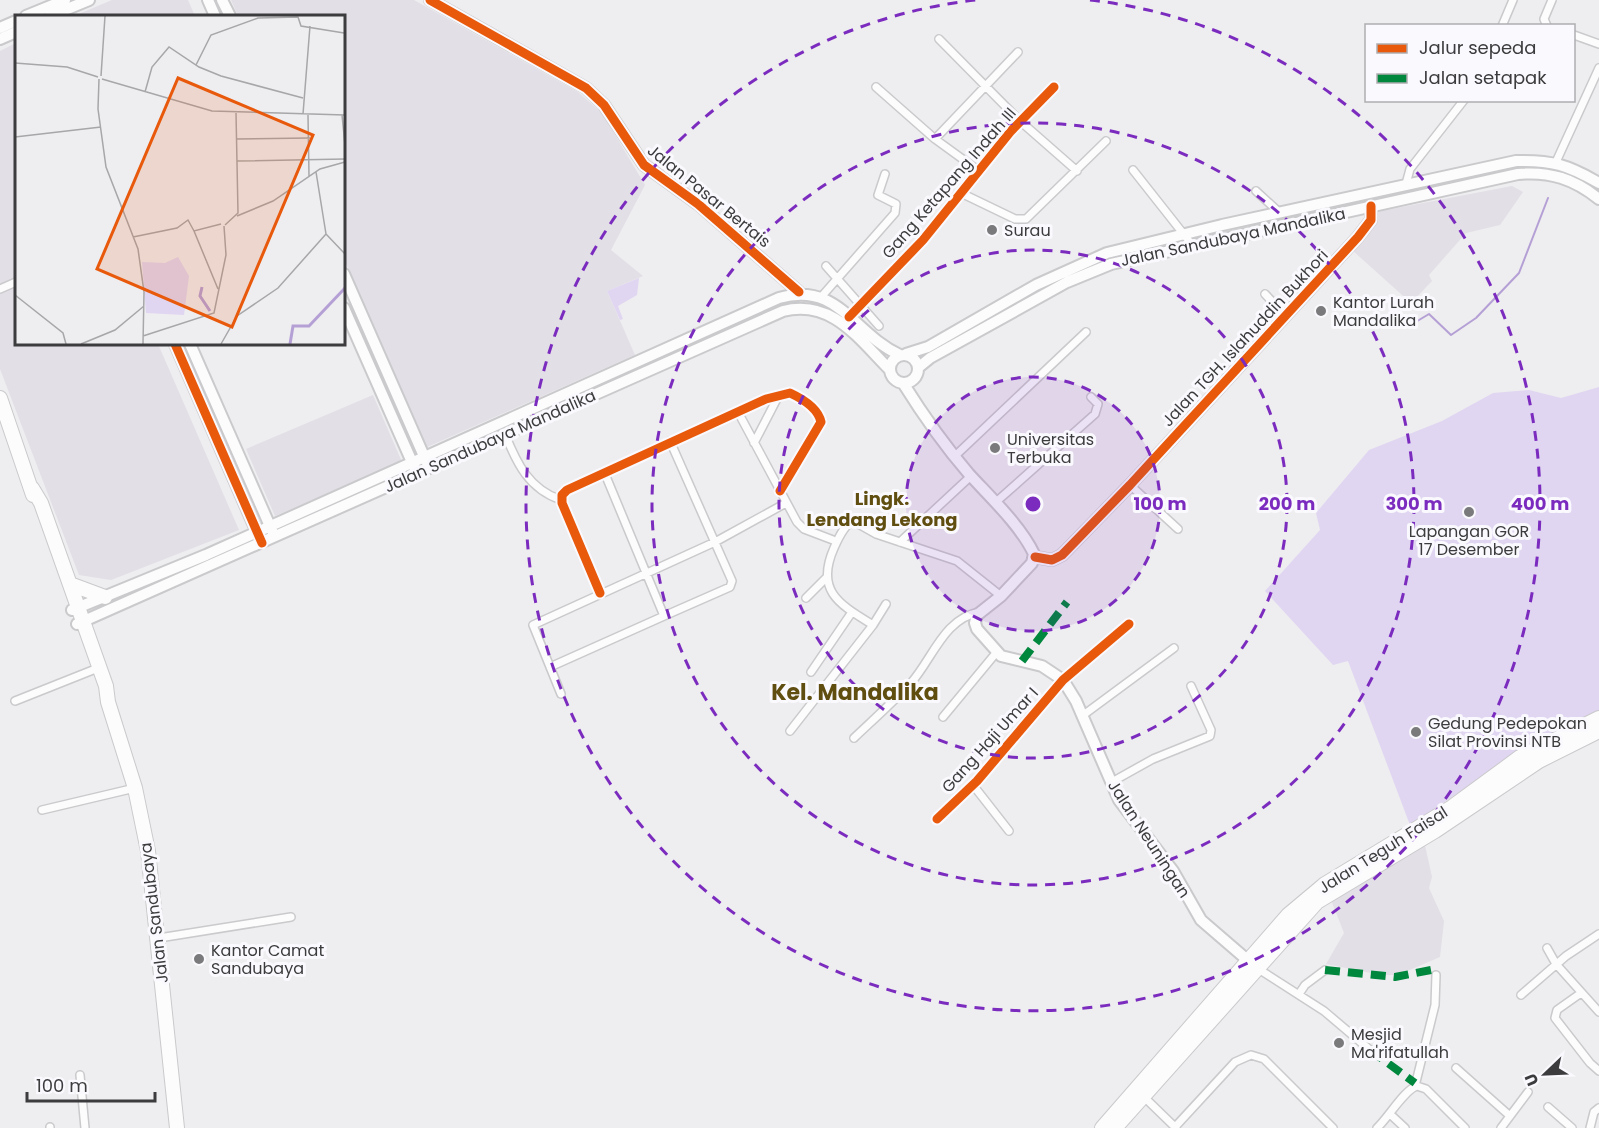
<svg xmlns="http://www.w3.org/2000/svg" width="1599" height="1128" font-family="Poppins,sans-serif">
  <rect width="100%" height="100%" fill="#eeedef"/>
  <!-- built -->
  <path fill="#e2dfe6" d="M112,0h76l7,16h-121z
    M231,0h183l164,92 24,21 43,72 -34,65 32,26 -36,15 28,64 -210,93 -81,-189v-243h-106z
    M16,43v301h142l81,186 -128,50 -32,-5 -79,-206v-318z
    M1512,186l11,6 -23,33 -34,8 -37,42 3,6 -21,22 -59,-53 24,-38z
    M373,395l29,67 -127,54 -29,-67z
    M1424,841l8,36 -3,11 15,33 -4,36 -42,18h-17l-55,-11 18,-31 -15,-38z"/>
  <!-- green -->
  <path fill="#e0d6f2" d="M639,278l-2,17 -19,11 5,13 -3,1 -13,-29z
    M1599,387v330l-72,30 -117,78 -62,-164 -15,4 -68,-74 55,-61 -4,-17 53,-63 73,-29 51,-28 36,-3 32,8z"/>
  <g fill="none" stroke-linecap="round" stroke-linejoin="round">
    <!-- stream -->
    <path stroke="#b5a0d6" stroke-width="2" d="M1409,326l20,-12 22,21 25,-17 43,-45 29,-75"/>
    <defs>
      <path id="street" d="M1502,26l11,-26
        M1547,26l-3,-7 8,-19
        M1574,35l25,9
        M939,39l81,82 57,50
        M876,87l59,52 44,32
        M935,139l83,-87
        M1556,162l43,-94
        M1133,170l60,76
        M1406,184l4,-15 54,-69
        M1256,191l24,22
        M961,193l54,26h11l80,-78
        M826,266l53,60
        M0,289l16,-7
        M1265,294l21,22
        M822,296l73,-83 1,-9 -18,-9 7,-21
        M849,317l74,-77 88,-109 43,-44
        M738,412l59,110 7,7 29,11
        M505,434c12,30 24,55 56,66
        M754,443l25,-48
        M955,456l131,-124
        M1130,485l48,44
        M996,502l99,-88 3,-10 -7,-7
        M900,542l71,-66
        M600,593l-38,-90v-8l5,-5 199,-91 24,-6c13,6 28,15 31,29l-41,69
        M806,598l21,-21
        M664,616l66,-29 2,-6 -62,-140
        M873,625c-34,-21 -58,-34 -39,-77 4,-9 10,-23 19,-27l23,13 81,27 44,35
        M550,667l114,-51 -59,-142
        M811,672l41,-60
        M561,694l-28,-69 182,-83 71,-39
        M15,701l78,-31
        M1082,716l92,-68
        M943,717l53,-64
        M790,731l83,-106 13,-21
        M854,738c19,-18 39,-36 57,-55 22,-25 33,-65 69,-71
        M1110,783l43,-24 57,-23 1,-6 -20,-44
        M973,785l36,46
        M42,810l93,-22
        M937,819l40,-38 86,-101 66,-56
        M159,938l132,-21
        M1547,948l9,16 43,48
        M1257,968l67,43 46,39
        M1581,993l-24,17 -2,8 35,45 9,8
        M1299,994l6,-9 20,-15
        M1521,995l45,-39 33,-22
        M1456,1068l54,48
        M80,1075l5,53
        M1415,1086l20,-81 1,-30
        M1142,1095l34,33
        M1548,1107l24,21
        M1391,1115l14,13
        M50,1127v1
        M1175,1127l60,-65 16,-7 13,4 69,69
        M1377,1128c11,-10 28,-39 40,-42l9,3 39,39
        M1501,1128l27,-36
        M1590,1128l4,-16 5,-4"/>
      <path id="secondary" d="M208,0l7,16
        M222,0l8,16
        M430,0l156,88 18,17 40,60 54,39 101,88
        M26,16l39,-16
        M50,16l39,-16
        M0,28l16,-7
        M0,39l16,-7
        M344,274l83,189
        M344,308l71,161
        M175,344l84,193
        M190,344l83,189
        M906,354l22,-7 108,-62 71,-32 115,-28 294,-64c36,-1 52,4 83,22
        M890 369a14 14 0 1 1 28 0a14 14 0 1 1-28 0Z
        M919,367l11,-9 137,-76 44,-18 407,-90c32,-3 56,5 81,25
        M903,383c20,32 41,62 66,91 21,23 52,52 65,80l-2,9 -31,33 -24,19 -2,8 2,6 24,27 41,10 21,14 13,21 43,99 54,71 28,49 51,44
        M1035,557l17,3 10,-5 68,-70 228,-248 13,-17v-14
        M72,610l134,-55 573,-257c60,-17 73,35 121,57
        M77,624l706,-313c49,-12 75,27 107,59"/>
      <path id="highway" d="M0,398l33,97
        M32,488l9,15 65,183 2,16 27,86 13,63 29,277
        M70,584l35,13
        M1102,1128l186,-213 37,-31 127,-77 68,-50 79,-39
        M1115,1128l202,-226 118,-71 104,-70 60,-30"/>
    </defs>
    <!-- street casing -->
    <use href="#street" stroke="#cac9cb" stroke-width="10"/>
    <!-- secondary casing -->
    <use href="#secondary" stroke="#cac9cb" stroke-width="14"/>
    <!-- highway casing -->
    <use href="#highway" stroke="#cac9cb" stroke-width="16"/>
    <!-- street -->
    <use href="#street" stroke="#fcfcfd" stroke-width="7"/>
    <!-- secondary -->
    <use href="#secondary" stroke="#fcfcfd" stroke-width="10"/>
    <!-- highway -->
    <use href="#highway" stroke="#fcfcfd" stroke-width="14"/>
    <!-- quiet -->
    <path stroke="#00873e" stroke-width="8" stroke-dasharray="15 8" stroke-linecap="butt" d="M1022,661l45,-59
      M1325,970l70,7 36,-7 5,5
      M1370,1050l45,33"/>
    <defs>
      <path id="cycleway" d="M430,0l156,88 18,17 40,60 54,39 101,88
        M849,317l74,-77 88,-109 43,-44
        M175,344l87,199
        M1035,557l17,3 10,-5 68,-70 228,-248 13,-17v-14
        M600,593l-38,-90v-8l5,-5 199,-91 24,-6c13,6 28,15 31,29l-41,69
        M937,819l40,-38 86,-101 66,-56"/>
    </defs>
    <!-- cycleway casing -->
    <use href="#cycleway" stroke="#faf9fd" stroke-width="13"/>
    <!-- cycleway -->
    <use href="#cycleway" stroke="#e8590c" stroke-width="9"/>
  </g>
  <!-- distance rings -->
  <circle cx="1033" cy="504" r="127" fill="#7b2cbf" fill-opacity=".12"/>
  <g fill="none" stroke="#7b2cbf" stroke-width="3" stroke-dasharray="10 8">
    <circle cx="1033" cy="504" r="127"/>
    <circle cx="1033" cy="504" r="254"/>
    <circle cx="1033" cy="504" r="381"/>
    <path d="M1090 0A507 507 0 1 1 976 0"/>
  </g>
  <!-- markers -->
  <g fill="#7a797b" stroke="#faf9fd" stroke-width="2">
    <circle cx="992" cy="230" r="6"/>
    <circle cx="1321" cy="311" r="6"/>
    <circle cx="995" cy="448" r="6"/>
    <circle cx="1469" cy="512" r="6"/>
    <circle cx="1416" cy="732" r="6"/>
    <circle cx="199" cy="959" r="6"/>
    <circle cx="1339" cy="1043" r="6"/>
  </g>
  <g text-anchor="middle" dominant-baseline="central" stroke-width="6" stroke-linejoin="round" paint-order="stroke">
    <!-- street labels -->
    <g font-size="16" fill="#3c3b3d" stroke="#faf9fd">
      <text transform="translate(949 183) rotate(-49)">Gang Ketapang Indah III</text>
      <text transform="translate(709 196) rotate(39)">Jalan Pasar Bertais</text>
      <text transform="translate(1233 237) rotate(-12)">Jalan Sandubaya Mandalika</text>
      <text transform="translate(1245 338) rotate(-47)">Jalan TGH. Islahuddin Bukhori</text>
      <text transform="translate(490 441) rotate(-24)">Jalan Sandubaya Mandalika</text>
      <text transform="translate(990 740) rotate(-48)">Gang Haji Umar I</text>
      <text transform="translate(1149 839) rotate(57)">Jalan Neuningan</text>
      <text transform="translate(1383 850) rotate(-32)">Jalan Teguh Faisal</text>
      <text transform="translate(154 913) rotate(-97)">Jalan Sandubaya</text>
    </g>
    <!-- poi labels -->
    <g font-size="16" fill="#3c3b3d" stroke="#faf9fd" text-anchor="start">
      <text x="1004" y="230">Surau</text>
      <text x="1333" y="302">Kantor Lurah<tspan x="1333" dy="18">Mandalika</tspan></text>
      <text x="1007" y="439">Universitas<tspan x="1007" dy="18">Terbuka</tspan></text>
      <text x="1469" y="531" text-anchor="middle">Lapangan GOR<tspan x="1469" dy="18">17 Desember</tspan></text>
      <text x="1428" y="723">Gedung Pedepokan<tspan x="1428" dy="18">Silat Provinsi NTB</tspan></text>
      <text x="211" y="950">Kantor Camat<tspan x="211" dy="18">Sandubaya</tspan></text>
      <text x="1351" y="1034">Mesjid<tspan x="1351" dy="18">Ma'rifatullah</tspan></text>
    </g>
    <!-- neighbourhood labels -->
    <g font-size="18" font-weight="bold" fill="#604e10" stroke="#faf9fd">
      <text x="882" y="498">Lingk.<tspan x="882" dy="21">Lendang Lekong</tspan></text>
    </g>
    <!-- district labels -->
    <g font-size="22" font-weight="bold" fill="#604e10" stroke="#faf9fd">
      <text x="855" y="692">Kel. Mandalika</text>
    </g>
  </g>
  <!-- overview -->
  <g transform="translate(15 15)">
    <rect width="330" height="330" fill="#eeedef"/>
    <path d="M163,242l11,19 -5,39 -38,-2 -4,-51 23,1z" fill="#e0d6f2"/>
    <path fill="none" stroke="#b5a0d6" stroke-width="3" d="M187,272l-2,9 10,15M275,329l3,-18h16l36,-38"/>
    <path fill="none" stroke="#a7a6a8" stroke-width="1.5" d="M330,1v21M0,48l52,4 31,10M181,50l15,-30 47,-17 40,-1 3,9 43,7M86,61l4,-60M84,64l-1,30 8,58 32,82 6,43 -1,52M87,64l110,32 133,4M130,77l7,-25 17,-20 30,20 22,9 82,22M288,99l7,-88M293,100l1,61M327,100l3,30M0,122l86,-10M221,124l74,-1M222,146l108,-2M222,201l36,-15 47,-32 25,-7M210,210l13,-12 -2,-100M179,216l24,58M311,219l19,20M118,222l44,-9 11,-8 6,11 27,-7M0,280l48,38 3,11M128,321l71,-23 12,-58 -2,-29M66,329l34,-14 29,-24M206,329l16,-28 41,-28 48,-54 -10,-62"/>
    <path fill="#e8590c" fill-opacity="0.15" stroke="#e8590c" stroke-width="3" d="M163,63l135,57 -81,192 -135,-58z"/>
    <rect width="330" height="330" fill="none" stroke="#3c3b3d" stroke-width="3"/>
  </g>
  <circle cx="1033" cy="504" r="9" fill="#7b2cbf" stroke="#faf9fd" stroke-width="3"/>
  <g font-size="18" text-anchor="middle" font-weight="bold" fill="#7b2cbf" stroke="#faf9fd" stroke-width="6" stroke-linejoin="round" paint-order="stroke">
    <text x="1160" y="510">100 m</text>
    <text x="1287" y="510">200 m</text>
    <text x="1414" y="510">300 m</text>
    <text x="1540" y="510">400 m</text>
  </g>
  <!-- legend -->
  <rect x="1365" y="24" width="210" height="78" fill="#faf9fd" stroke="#aeadb0" stroke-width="1.5"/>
  <rect x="1377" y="44" width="30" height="9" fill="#e8590c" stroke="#aeadb0" stroke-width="1.5"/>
  <text x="1419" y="54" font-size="18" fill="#3c3b3d">Jalur sepeda</text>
  <rect x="1377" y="74" width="30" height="9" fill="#00873e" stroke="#aeadb0" stroke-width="1.5"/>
  <text x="1419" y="84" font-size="18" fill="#3c3b3d">Jalan setapak</text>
  <!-- north arrow -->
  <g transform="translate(1545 1074) rotate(247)" stroke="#faf9fd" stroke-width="4.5" paint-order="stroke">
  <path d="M0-4.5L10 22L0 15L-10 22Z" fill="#3c3b3d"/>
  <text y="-9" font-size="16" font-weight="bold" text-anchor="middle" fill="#3c3b3d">U</text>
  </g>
  <!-- scale -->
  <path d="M27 1092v9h128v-9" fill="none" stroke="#3c3b3d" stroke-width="3"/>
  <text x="36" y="1092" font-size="18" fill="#3c3b3d" stroke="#faf9fd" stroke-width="4.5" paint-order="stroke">100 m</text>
</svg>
